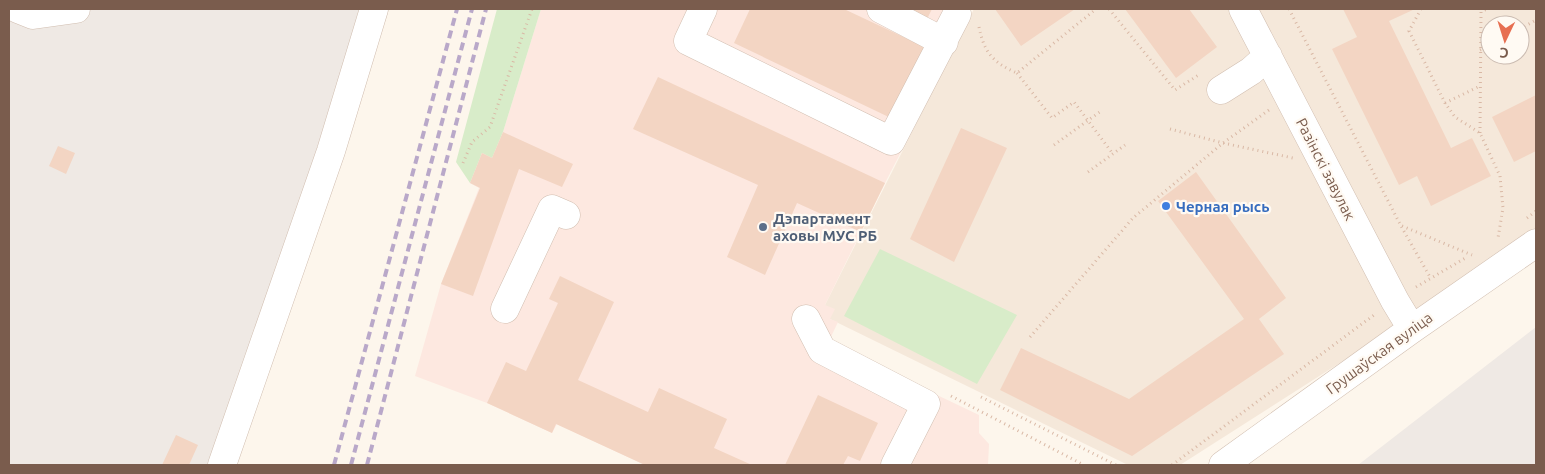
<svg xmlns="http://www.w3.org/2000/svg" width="1545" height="474" font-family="Ubuntu,sans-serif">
  <rect width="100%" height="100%" fill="#fdf6ec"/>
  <!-- residential -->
  <path fill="#f5e8da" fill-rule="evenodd" d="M974,9h562v221l-165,113 -191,122h-52l-298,-146 -5,-14zM1490,25h30v30h-30z"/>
  <!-- commercial -->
  <path fill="#fde8e0" d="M541,9h406l22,11 -84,163 -60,122 10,4 -5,10 8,3 -10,21 151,72v18l10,11 -1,21h-343l-88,-41 -5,9 -65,-30 -72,-27 26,-92 38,-96 -9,-5 12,-30 10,4 11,-25z"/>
  <!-- industrial -->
  <path fill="#efe9e4" d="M9,9h380l-23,72 -132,384h-225z
    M1536,327v138h-178z"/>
  <!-- green -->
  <path fill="#d8ecc9" d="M497,9h44l-38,123 -11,26 -10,-5 -12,30 -14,-21z
    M880,249l137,66 -40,69 -133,-68z"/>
  <!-- building -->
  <path fill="#f3d5c3" d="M750,9h94l85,40 -34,71 -161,-77z
    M905,9h27l-5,10z
    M995,9h80l-54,37z
    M1125,9h64l28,38 -41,31z
    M1343,9h72l-26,12 62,127 21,-10 19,38 -60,30 -14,-30 -18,9 -67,-136 25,-12z
    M658,77l227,106 -24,49 -64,-29 -32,72 -38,-18 31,-72 -125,-56z
    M1536,95v56l-22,11 -22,-45z
    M961,128l46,20 -53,114 -44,-23z
    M503,132l70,32 -11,23 -43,-18 -46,127 -32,-12 39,-96 -10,-5 12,-30 10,5z
    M58,146l17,7 -9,21 -17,-8z
    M1196,172l90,126 -27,21 25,35 -152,102 -132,-66 21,-42 108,51 115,-80 -86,-118z
    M560,276l54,26 -36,78 70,32 11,-24 68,31 -13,29 38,17h-107l-89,-41 -4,9 -65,-30 19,-41 20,9 32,-68 -9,-4z
    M818,395l60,28 -18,38 -12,-5 -5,9h-58z
    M176,435l22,10 -9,20h-27z"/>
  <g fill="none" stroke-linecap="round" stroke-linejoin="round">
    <defs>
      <path id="minor" d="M18,9l15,6 43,-6
        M703,9l-15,32 203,100 66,-127
        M881,9l63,33
        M1243,9l152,292 17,28
        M1221,90l30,-19 17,-15
        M505,309l47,-100 14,6
        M806,319l16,31 104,54 -31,61
        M222,465l109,-314 43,-142
        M1223,465l189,-136 124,-86"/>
    </defs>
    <!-- minor casing -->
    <use href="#minor" stroke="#d1beb0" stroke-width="29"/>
    <!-- path -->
    <path stroke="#d9b8a5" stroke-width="3" stroke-dasharray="1 4" stroke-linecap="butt" d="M1109,9l66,81 25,-16
      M1289,9l112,217 29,51
      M1421,9l-12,22 36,72 10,14 25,16 20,43 3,32 -5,30
      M979,27c5,25 14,36 38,46l79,-64
      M1520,29l16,-9
      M1480,50l10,-5
      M1017,73l35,45 22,-16 39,52
      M1445,103l35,-17
      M1170,129l53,14 70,15
      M1480,133l1,-121 6,-3
      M1054,145l47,-34
      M463,163l9,-21 18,-15 42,-118
      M1088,172l37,-27
      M1527,218l9,-7
      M1402,226l70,29
      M1416,287l51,-30
      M1030,337l103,-119 90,-75 46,-33
      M951,396l133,69
      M981,397l135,68
      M1172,465l202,-150"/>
    <!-- minor -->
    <use href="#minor" stroke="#fff" stroke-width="28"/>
    <!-- rail -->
    <path stroke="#b9a8c9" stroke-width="4" stroke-dasharray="8 5" stroke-linecap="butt" d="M334,465l123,-456
      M351,465l121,-456
      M367,465l119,-456"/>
  </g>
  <!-- markers -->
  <circle fill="#3f7fe0" stroke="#fffaf3" stroke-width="2" cx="1166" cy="206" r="5"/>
  <circle fill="#5c6f8a" stroke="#fffaf3" stroke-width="2" cx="763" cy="227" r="5"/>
  <g text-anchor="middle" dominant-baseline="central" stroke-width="4.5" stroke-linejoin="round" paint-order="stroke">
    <!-- street labels -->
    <g font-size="15" fill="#7a5c4d" stroke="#fffaf3">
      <text transform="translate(1326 169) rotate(63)">Разінскі завулак</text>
      <text transform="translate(1379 353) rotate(-36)">Грушаўская вуліца</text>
    </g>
    <!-- shop labels -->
    <g font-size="15" font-weight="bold" fill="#366cbe" stroke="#fffaf3" text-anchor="start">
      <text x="1176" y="206">Черная рысь</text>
    </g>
    <!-- service labels -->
    <g font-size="15" font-weight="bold" fill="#4e5e75" stroke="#fffaf3" text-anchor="start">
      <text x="773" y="218">Дэпартамент<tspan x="773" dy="17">аховы МУС РБ</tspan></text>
    </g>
  </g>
  <!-- border -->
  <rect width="1545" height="474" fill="none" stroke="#7a5c4d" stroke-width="20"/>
  <!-- north arrow -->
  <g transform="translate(1505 40) rotate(184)"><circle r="24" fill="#fffaf3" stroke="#cabbb1"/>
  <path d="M0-4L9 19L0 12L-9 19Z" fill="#e76f51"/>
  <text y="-8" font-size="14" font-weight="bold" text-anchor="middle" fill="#7a5c4d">С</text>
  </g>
</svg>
